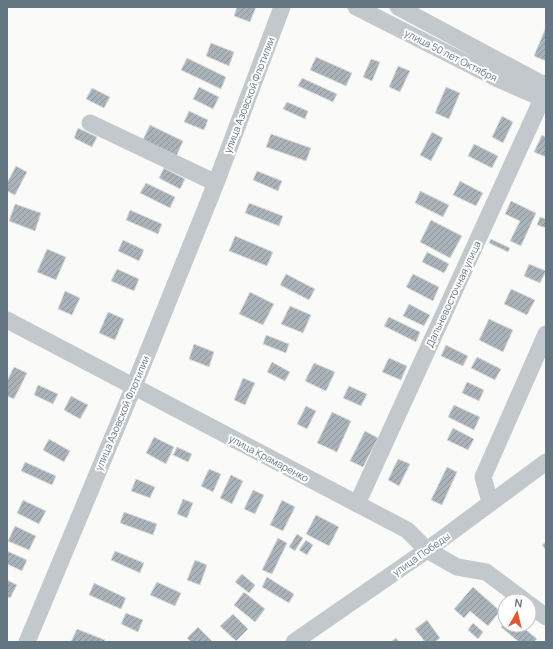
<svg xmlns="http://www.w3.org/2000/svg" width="553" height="649" font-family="Manrope,sans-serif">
  <defs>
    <pattern id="building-hatch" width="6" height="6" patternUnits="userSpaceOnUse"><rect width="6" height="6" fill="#aab3b9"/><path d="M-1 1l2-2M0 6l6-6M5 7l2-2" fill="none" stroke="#8e969c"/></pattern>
  </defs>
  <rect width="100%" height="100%" fill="#fafaf8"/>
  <!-- building -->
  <path fill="url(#building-hatch)" stroke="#dcdcda" d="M237,7h19l-6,15 -16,-6z
    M546,27v34l-12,-5z
    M211,43l23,9 -5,14 -23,-10z
    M316,57l36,16 -6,13 -36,-16z
    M187,58l39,19 -5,12 -40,-19z
    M371,59l9,3 -8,19 -9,-4z
    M398,66l12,5 -10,21 -11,-5z
    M302,78l35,16 -4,8 -35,-16z
    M199,87l20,10 -6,12 -20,-10z
    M446,87l14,6 -11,26 -14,-6z
    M92,88l18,9 -6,11 -18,-9z
    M287,102l21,9 -3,8 -22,-10z
    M189,111l19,9 -4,10 -20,-8z
    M502,116l11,6 -10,21 -11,-6z
    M150,125l33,16 -7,16 -34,-15z
    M78,128l19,9 -5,10 -18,-9z
    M432,132l11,6 -12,23 -11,-6z
    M271,134l40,14 -5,13 -40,-14z
    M542,135l4,2v20l-12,-5z
    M474,144l24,12 -6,12 -24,-12z
    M16,166l11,6 -12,23 -8,-4v-8z
    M164,168l21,11 -5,10 -21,-11z
    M257,171l25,10 -4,10 -25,-11z
    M460,181l23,12 -7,13 -23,-11z
    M146,183l29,14 -5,11 -30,-15z
    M420,191l29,14 -6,12 -28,-14z
    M511,201l25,12 -15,33 -11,-5 10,-20 -15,-7z
    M249,203l34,13 -4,10 -34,-13z
    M15,204l26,9 -6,18 -26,-10z
    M130,210l32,14 -4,10 -32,-14z
    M540,217l6,2v9l-9,-3z
    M431,220l31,16 -12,22 -30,-16z
    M235,236l38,16 -6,14 -38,-15z
    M491,239l19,9 -2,4 -19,-9z
    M123,240l21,10 -5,11 -21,-10z
    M47,249l19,8 -10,23 -19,-8z
    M427,252l22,12 -5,9 -22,-11z
    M529,264l17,7 -6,12 -16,-7z
    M117,269l22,10 -5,12 -23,-10z
    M286,274l29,15 -6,11 -29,-15z
    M413,274l26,13 -6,14 -27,-14z
    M511,289l24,11 -8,15 -23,-11z
    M65,291l15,7 -8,17 -14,-6z
    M250,292l24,12 -11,21 -24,-11z
    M409,304l21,11 -6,11 -21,-10z
    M290,306l21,9 -8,18 -22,-9z
    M108,312l16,7 -9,21 -16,-7z
    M389,317l31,15 -4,10 -32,-16z
    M489,319l24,11 -10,22 -24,-12z
    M266,335l23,9 -3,9 -23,-9z
    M194,344l20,8 -5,15 -20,-8z
    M446,345l22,11 -5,10 -22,-10z
    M477,357l24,12 -6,11 -24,-12z
    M389,358l18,8 -6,14 -19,-8z
    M272,362l18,10 -5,9 -18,-9z
    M314,363l21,9 -9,19 -21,-10z
    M14,367l13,6 -13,26 -7,-3v-15z
    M243,378l12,5 -10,22 -11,-5z
    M467,382l17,8 -5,11 -17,-8z
    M38,385l20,9 -5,10 -19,-9z
    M349,386l18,8 -6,12 -18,-8z
    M71,396l17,9 -8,14 -16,-9z
    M454,405l26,12 -6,13 -26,-13z
    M306,406l10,5 -9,18 -10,-5z
    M332,412l19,9 -14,31 -20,-9z
    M453,428l21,11 -6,11 -21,-10z
    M365,431l13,7 -15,29 -13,-6z
    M154,437l20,10 -8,17 -20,-11z
    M49,439l21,12 -6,11 -21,-12z
    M177,447l15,7 -4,8 -15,-7z
    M398,459l12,5 -11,22 -11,-6z
    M25,462l31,14 -4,9 -31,-14z
    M447,467l10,5 -15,33 -11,-5z
    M209,469l12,5 -8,18 -12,-6z
    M231,475l12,6 -11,23 -12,-6z
    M136,479l19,8 -5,11 -19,-7z
    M253,490l11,5 -9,19 -11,-5z
    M183,499l10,4 -6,15 -10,-4z
    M23,500l23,11 -7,13 -22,-11z
    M282,500l13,7 -12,24 -13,-6z
    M124,512l33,12 -4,11 -33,-12z
    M316,515l23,12 -10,19 -23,-12z
    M15,526l21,10 -7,14 -21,-9z
    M297,534l6,4 -8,13 -6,-4z
    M278,538l9,5 -15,31 -10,-4z
    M306,540l7,5 -6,10 -8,-5z
    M546,542v8l-4,-5z
    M7,551l20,9 -5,11 -15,-7z
    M115,551l29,12 -4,10 -29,-13z
    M195,560l12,5 -7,20 -13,-5z
    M242,574l13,11 -6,8 -14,-11z
    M267,577l27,17 -5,9 -27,-16z
    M7,580l10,5 -7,13 -3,-2z
    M157,582l24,11 -6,13 -25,-11z
    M94,583l32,15 -5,11 -32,-14z
    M473,587l27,24 -12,15 -18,-15 -6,7 -10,-9z
    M244,592l21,17 -10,13 -21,-17z
    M126,613l17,7 -5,12 -17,-8z
    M233,614l15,15 -12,12 -16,-15z
    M427,620l13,18 -5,4h-10l-10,-13z
    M505,622v3h15l17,14 -3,3h-15l-18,-15z
    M473,623l10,9 -5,7 -10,-9z
    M198,627l15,15h-22l-4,-4z
    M77,629l28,11 -1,2h-33z
    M396,638l3,4h-8z"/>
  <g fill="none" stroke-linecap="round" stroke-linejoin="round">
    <!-- minor -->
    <path stroke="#c3c8cc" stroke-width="17" d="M356,7l142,72 48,21
      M398,7l148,79
      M90,123l126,60
      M7,320l400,210 20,20 30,17 29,5 39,29
      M490,502l-7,-25 63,-143
      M357,504l185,-405v-16
      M529,604l17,13
      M27,642l107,-256 82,-203 66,-176
      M294,642l133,-92 119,-88"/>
  </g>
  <g text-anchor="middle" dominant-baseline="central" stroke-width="4" stroke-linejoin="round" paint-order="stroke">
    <!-- street labels -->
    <g font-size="10" fill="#657683" stroke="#fff">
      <text transform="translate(451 55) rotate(27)">улица 50 лет Октября</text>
      <text transform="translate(249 95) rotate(-69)">улица Азовской Флотилии</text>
      <text transform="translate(453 294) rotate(-65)">Дальневосточная улица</text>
      <text transform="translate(122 413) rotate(-67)">улица Азовской Флотилии</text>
      <text transform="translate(269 458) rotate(28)">улица Крамаренко</text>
      <text transform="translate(421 554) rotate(-35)">улица Победы</text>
    </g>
  </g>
  <!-- border -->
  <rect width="553" height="649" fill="none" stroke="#657683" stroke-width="16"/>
  <!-- north arrow -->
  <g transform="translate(517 613) rotate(8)"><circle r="19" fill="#ffffff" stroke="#c1c8cd"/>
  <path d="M0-3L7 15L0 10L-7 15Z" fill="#e4572e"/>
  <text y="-6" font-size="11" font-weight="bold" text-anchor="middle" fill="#657683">N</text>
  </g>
</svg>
